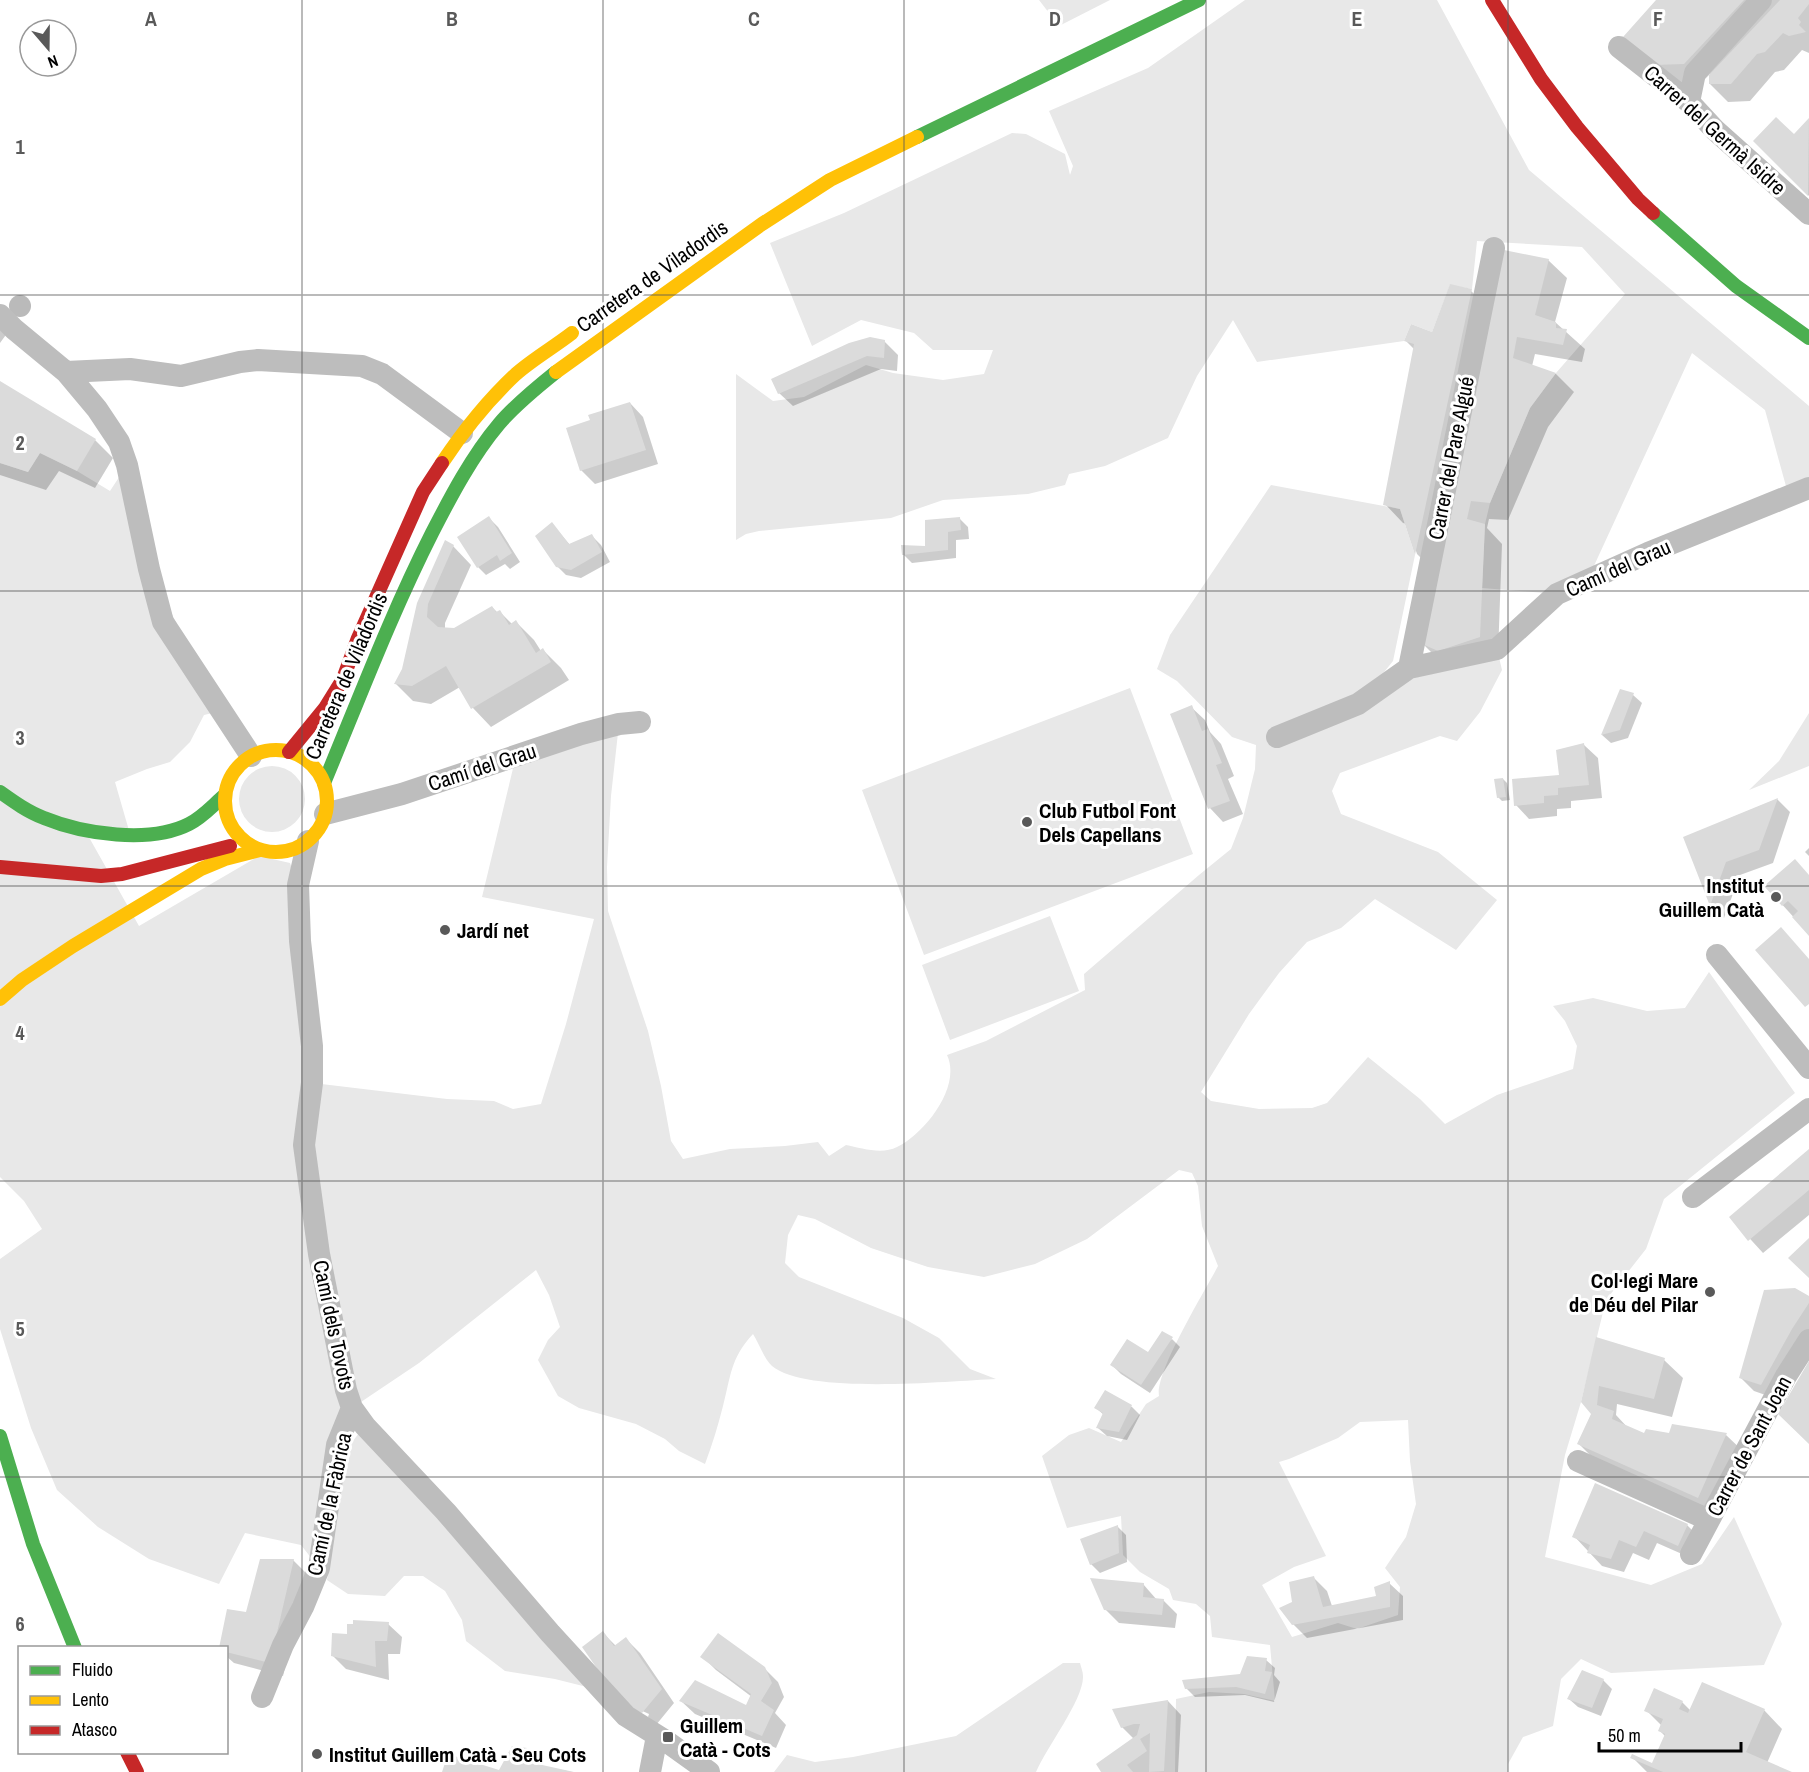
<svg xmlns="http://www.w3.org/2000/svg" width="1809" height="1772" font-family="'Archivo Narrow',sans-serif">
  <rect width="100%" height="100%" fill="#fff"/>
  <!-- green -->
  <path fill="#e8e8e8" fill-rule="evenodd" d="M1039,0h71l-51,26z
    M1245,0h192l92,170 280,236v82l-20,9 -24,-87 -73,-57 -105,228 -30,13 -75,-6 3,-64 5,-21 40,-95 26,-35 69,-79 -43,-47 -105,-6 -5,48 -22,-4 -18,47 -21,-8 -7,17 -147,21 -24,-42 -36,56 -29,62 -63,28 -36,8 -4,11 -37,9 -85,6 -52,18 -132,13 -13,3 -10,6v-166l37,27 31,-4 62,-32 27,8 50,7 41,-6 9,-24h-60l-19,-17 -53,-13 -49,26 -42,-103 74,-30 168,-80 14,1 39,20 5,21 3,-9 -24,-55 99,-43z
    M40,453l37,18 33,20 17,-26 22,104 72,142 -17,4 -14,27 -20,20 -23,7 -32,13 15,52 -44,-2 53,94 120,-70 31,7 8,22 15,198 134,16 47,2 19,8 28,-5 25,-80 28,-105 -112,-22 34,-141 103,-32 -8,72 -4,71 1,44 40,120 13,55 10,55 12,18 47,-10 55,-3 33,-4 11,14 17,-11c15,3 36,10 51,2 27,-13 65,-60 50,-92l39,-14 99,-51 -1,-16 115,-99 32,-26 12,-31 12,-49 1,-24 -24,-8 -55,-56 -20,-12 13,-34 101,-150 129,24 15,46 -22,106 -33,41 49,-34 88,-19 5,21 -22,42 -23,29 -17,-5 -100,37 -8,18 9,23 97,38 59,48 -41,50 -81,-51 -34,29 -34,14 -28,31 -30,41 -48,78 10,9 48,8 53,-1 15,-5 41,-46 52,42 25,25 52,-29 76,-26 4,-23 -12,-25 -12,-15 40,-8 54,13 38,-3 24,-36 86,121 -131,106 -18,50 -40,51 -25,102 -16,53 -20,102 106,28 51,-21 32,-47 48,107 -18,41 -153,8 -30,-14 -20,20 -8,47 -30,11 -15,27v8h-333l1,-73 33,-7 35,2 31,7 -5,-56 -58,-8 -2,-21 -14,-12 -23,-4 -4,-11 -29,-17 -17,-17 -2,-39 -54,12 -25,-72 27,-21 20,-7 32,14 25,-38 13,-8c-4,-24 46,-105 59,-130l-16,-40 -4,-40 -6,-13 -13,-3 -92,69 -52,25 -51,13 -56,-10 -57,-19 -56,-29 -17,-4 -10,20 -3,28 14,14 104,41 36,20 31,31 26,10c-47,2 -190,16 -224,-13 -8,-7 -13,-23 -19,-32 -23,25 -22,42 -30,72 -5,20 -11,39 -18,58l-26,-13 -14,-12 -29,-15 -57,-16 -21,-12 -20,-36 10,-20 12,-13 -11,-32 -13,-25 -117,93 -67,45 -33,160 -18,-23 -56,-12 -26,51 -70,-25 -51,-32 -41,-37 -26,-62 -31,-99v-70l42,-30 -18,-28 -24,-24v-714l28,9zM1408,1420l2,41 6,43 -10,33 -21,31 15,19 -2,28 -41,14 -19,-6 -46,14 -30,-52 32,-18 32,-11 -47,-94 10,-3 49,-21 22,-16z
    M1130,688l63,166 -269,101 -62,-165z
    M1809,713v53l-60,24 30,-29z
    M239 799a33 33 0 1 1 66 0a33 33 0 1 1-66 0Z
    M1050,916l29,75 -129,49 -28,-75z
    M359,1433l244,258 -48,-12 -50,-8 -39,-30 -4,-21 -17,-29 -22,-15h-19l-19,20 -37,-2 -21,-14 20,-131z
    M1063,1663h17c1,4 3,9 3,13 1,23 -37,72 -47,96h-262l13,-17 28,7 38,-5 103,-21z"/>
  <!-- water -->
  <path fill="#bababa" d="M9 306a11 11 0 1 1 22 0a11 11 0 1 1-22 0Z"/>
  <!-- shadow -->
  <path fill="#0003" d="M1658,0h151v53l-7,-3 -18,20 -9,2 -25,29 -22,1 -18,-18v-10l-8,8h-28l-31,-27z
    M1809,120v76l-54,-55 39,-5z
    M1548,260l19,18 -12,44 30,27 -3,13 -47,-8 -3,12 24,8 18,18 -26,35 -40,93 -19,-1 -2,9 15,16 -4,111 -58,6 -18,-18 14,-70 -19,-19 -10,-30 -4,-1 -18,-19 30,-154 -9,-9 27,-7 38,-43 18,17z
    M0,325l8,7 -8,11z
    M884,341l14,14 -1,16 -16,-2 -88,37 -14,-13z
    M0,383l95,57 18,18 -18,30 -36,-17 -13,19 -46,-15z
    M630,403l13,14 15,47 -63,20 -14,-14 11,-49z
    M489,518l9,9 22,35 -10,7 -5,-5 -19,11 -8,-8z
    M959,518l9,9 1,12 -13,1v18l-44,5 -9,-9 23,-6z
    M552,524l18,21 22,-9 9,9 9,17 -29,16 -15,-3 -9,-9z
    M453,546l18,19 -26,58v6l10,1 37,-23 6,6 2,-1 12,12 4,-2 18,18 7,11 2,-1 18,18 8,12 -78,47 -18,-19 -13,-21 -29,17 -18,-3 -18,-18 9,-13 14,-67z
    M1621,691l12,4 9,8 -14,35 -17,5 -9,-8z
    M1191,707l14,13 5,12 11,12 13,32 -6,3 15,35 -20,8 -13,-14z
    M1584,745l14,13 4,40 -31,3v7l-14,1v7l-28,3 -13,-14 45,-29z
    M1503,779l4,4 3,17 -8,1 -4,-4z
    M1777,799l13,13 -17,51 -33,12 -16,43 -12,-12 -27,-69z
    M1809,848v8l-4,-4z
    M1809,875v59l-43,-47z
    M1809,1151v64l-46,38 -32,-35z
    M1809,1298v38l-35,62 -20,-7 -14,-14z
    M1172,1339l8,8 -30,46 -29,-19 -9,-9 36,-11z
    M1597,1339l67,21 19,18 -11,39 -55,-13 -1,11 13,14 15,6h26l3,-10 53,10 19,18 -28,62 -120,-53 -18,-18 13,-31z
    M1106,1392l26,15 8,8 -13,25 -20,-4 -9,-8 6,-13 -8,-7z
    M1687,1525l14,14 -10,19 -34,-15 -8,17 -16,-7 -9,19 -22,-6 -28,-30z
    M1117,1526l9,9 1,27 -27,11 -9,-9z
    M293,1560l14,14 -24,102 -49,-13 -8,-7v-8l21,-34z
    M1313,1577l14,14 5,15 45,-9 12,-14 14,13v24l-96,18 -14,-14v-21z
    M1143,1584l14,16h6l14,14 -2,14 -56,-5 -14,-14z
    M388,1624l14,13 -2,17h-12l1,26 -43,-11 -14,-14 16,-19z
    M603,1633l13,13 10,-7 14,14 34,50 -18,22 -8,-8 1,-3 -22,-10z
    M702,1656l62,12 14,14 6,15 -9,16 11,12 -10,23 -81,-34 -14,-13 65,6 6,-10 -36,-27z
    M1266,1660l9,8 -1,7 6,7 -6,20 -29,-7 -50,2 -9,-9 55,-12z
    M1603,1680l9,9 -11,27 -23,-9 -9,-8z
    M1168,1701l13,14 -3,57h-75l31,-33 -12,-12 -8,-17z
    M1682,1702l9,9 73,-1 18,19 -15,34 21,9h-141l-15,-15 21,8 13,-28 -6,-6 2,-5 -16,-16z
    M526,1750l17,16 29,6h-129h57z"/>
  <!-- building -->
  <path fill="#dbdbdb" d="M1656,0h88l-60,64 -30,1 -31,-28z
    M1780,0h29v4l-11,14 3,4 -2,3 7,7 -17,4 -6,-3 -18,19 -8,2 -26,30h-22v-9z
    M1776,117l18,17 15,-16 -1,78 -55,-55z
    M1499,249l50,10 -14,56 21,7v6l11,1 -4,16 -46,-8 -4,21 43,15 -26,35 -40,95 -19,-2 -4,18 18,5 -5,113 -42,14 -18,-8z
    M1450,284l22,5 -57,266 -15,-46 -17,-4 31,-161 -10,-3 7,-17 21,8z
    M870,337l15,3 -1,18 -17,-2 -89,38 -7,-15 78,-36z
    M0,381l96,58 -19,32 -37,-18 -12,19 -28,-9z
    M630,402l16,48 -66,21 -14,-43 24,-8 -2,-5z
    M489,516l23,37 -12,8 -3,-6 -20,13 -20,-31z
    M960,517l1,13 -13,2v18l-46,5 -1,-10 24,1v-26z
    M552,522l17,22 23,-10 10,18 -31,18 -15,-3 -21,-31z
    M445,540l9,5 -26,59 -1,13 11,10 16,1 38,-22 4,6 4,-2 9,15 7,-5 20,33 7,-5 8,14 -80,47 -25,-43 -34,20 -18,-2 8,-15 15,-66z
    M1620,689l14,4 -14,37 -19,5z
    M1192,705l10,26 6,-2 14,34 -6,2 14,36 -22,8 -38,-95z
    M1584,743l5,42 -31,3v7l-14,1v7l-30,3 -2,-27 47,-4 -3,-25z
    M1503,778l3,19 -9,1 -3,-19z
    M1778,798l-19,52 -33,12 -16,44 -27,-69z
    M1795,859l14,16v61l-17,-19 6,-6 -10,-10 -6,5 -18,-20z
    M1781,927l28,32v45l-4,3 -50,-57z
    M1809,1149v41l-61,51 -19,-24z
    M1809,1238v40l-21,-20z
    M1795,1288l14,8v7l-17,26 -31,56 -22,-7 25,-88z
    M1162,1331l11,6 -32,48 -31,-20 17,-26 21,13z
    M1596,1337l69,21 -11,41 -55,-13 -2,19 17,6 -2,8 32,14 2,-4 23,4 3,-9 55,9 -29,65 -121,-54 14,-30 -10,-12z
    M1809,1361v83l-31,-30z
    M1105,1390l27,15 -13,27 -23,-4 7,-15 -9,-5z
    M1595,1483l93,41 -10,22 -34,-15 -8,16 -17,-7 -8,19 -24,-6 3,-8 -18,-8z
    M1118,1525l1,28 -29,12 -10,-26z
    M260,1559h34l-24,104 -44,-11v-4h-7l8,-39 19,3z
    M1314,1576l9,31 53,-11 -2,-9 16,-6v26l-98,18 -13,-17 13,-6 -3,-20z
    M1090,1578l54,5 -1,14 21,2 -2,16 -58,-5z
    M353,1620l36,2 -2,19h-12l1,26 -45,-11 1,-23 15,1v-10h6z
    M603,1631l11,15 12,-9 36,52 -20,24 -20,-9 -40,-57z
    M718,1633l47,34 7,16 -11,18 13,9 -12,26 -83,-35 16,-21 51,25 5,-11 -51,-37z
    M1247,1656l20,2 -2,13 7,1 -7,22 -29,-7 -51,2 -3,-9 58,-6z
    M1582,1670l22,9 -12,29 -25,-9z
    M1702,1682l63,27 -19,43 46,20h-129l-33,-14 2,-4 20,9 13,-29 -7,-3 5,-12 -19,-8 10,-23 29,13 -4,8 9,4z
    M1168,1700l-4,71 -15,1 1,-39 -10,6 7,12 -20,14 6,7h-32l-5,-8 41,-29 3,-11h-6l-13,4 -9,-19z
    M512,1746l15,2 -3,13 50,11h-132l6,-18 51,16z"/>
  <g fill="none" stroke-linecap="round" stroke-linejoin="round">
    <!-- street -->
    <path stroke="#bdbdbd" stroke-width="22" d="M1619,47l70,55 26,28 94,84
      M1689,102l6,-29 66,-73
      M0,315l14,14 52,43 64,-3 51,7 59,-14 18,-2 104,6 20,8 80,59
      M66,372l31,37 22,33 8,23 22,104 14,53 88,134
      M1409,668l85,-420
      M1277,737l81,-33 51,-36 88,-19 60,-55 91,-41 161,-65
      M325,814l77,-20 179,-60 38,-10 21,-2
      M308,841l-10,44 2,56 12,105v37l-8,62 15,109 27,136 6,18 13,18 81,86 104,121 76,83 40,25 43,31
      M1717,955l92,113
      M1693,1197l116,-88
      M1578,1461l131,59
      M1691,1554l95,-178 23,-36
      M262,1697l21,-52 20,-38 16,-39 18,-123 15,-37
      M650,1772l7,-36"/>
    <!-- fast -->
    <path stroke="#4caf50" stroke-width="14" d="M917,137l282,-137
      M1653,213l83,73 73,52
      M324,783c35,-84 67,-169 108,-250 19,-37 40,-77 67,-109 16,-19 37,-36 57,-52
      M0,792c14,10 28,20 44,26 39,16 106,26 145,6 14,-7 24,-19 36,-29
      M0,1436l33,108 42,104"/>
    <!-- slow -->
    <path stroke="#ffc107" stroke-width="14" d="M556,372l206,-148 68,-44 87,-43
      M442,463c22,-33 45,-62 74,-89 17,-15 38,-27 56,-41
      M225 801a51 51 0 1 1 102 0a51 51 0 1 1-102 0Z
      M0,999l22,-19 51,-34 128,-77 24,-10 35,-9"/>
    <!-- jam -->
    <path stroke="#c62828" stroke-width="14" d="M1492,0l49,79 36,48 61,72 15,14
      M289,752l36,-44 18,-29 15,-41 65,-146 19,-29
      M0,867l101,9 21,-2 108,-28
      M127,1752l10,20"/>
  </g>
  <!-- grid -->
  <path fill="none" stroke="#595959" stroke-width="1.5" stroke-opacity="0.55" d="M302,0v1772M603,0v1772M904,0v1772M1206,0v1772M1508,0v1772M0,295h1809M0,591h1809M0,886h1809M0,1181h1809M0,1477h1809"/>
  <!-- markers -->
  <g fill="#595959" stroke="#fff" stroke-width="2">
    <circle cx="1027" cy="822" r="6"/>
    <circle cx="1776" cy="897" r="6"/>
    <circle cx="445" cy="930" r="6"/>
    <circle cx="1710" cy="1292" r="6"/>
    <rect x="662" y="1731" width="12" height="12" rx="3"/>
    <circle cx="317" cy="1754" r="6"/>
  </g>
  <g text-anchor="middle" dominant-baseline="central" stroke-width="6" stroke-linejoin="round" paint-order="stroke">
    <!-- street labels -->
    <g font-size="21" fill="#000" stroke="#fff">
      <text transform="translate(1715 130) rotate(42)">Carrer del Germà Isidre</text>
      <text transform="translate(652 276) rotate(-35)">Carretera de Viladordis</text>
      <text transform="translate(1451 458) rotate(-79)">Carrer del Pare Algué</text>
      <text transform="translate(1618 568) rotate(-24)">Camí del Grau</text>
      <text transform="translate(346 676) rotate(-67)">Carretera de Viladordis</text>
      <text transform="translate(482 767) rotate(-18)">Camí del Grau</text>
      <text transform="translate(334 1325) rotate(78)">Camí dels Tovots</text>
      <text transform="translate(1749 1446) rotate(-62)">Carrer de Sant Joan</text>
      <text transform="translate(329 1504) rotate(-78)">Camí de la Fàbrica</text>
    </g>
    <!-- poi labels -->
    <g font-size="21" font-weight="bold" fill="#000" stroke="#fff" text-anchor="start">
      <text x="1039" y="810">Club Futbol Font<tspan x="1039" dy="24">Dels Capellans</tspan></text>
      <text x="1764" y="885" text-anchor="end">Institut<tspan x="1764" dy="24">Guillem Catà</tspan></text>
      <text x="457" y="930">Jardí net</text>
      <text x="1698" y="1280" text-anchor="end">Col·legi Mare<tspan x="1698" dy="24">de Déu del Pilar</tspan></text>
      <text x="680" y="1725">Guillem<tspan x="680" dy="24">Catà - Cots</tspan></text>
      <text x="329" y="1754">Institut Guillem Catà - Seu Cots</text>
    </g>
  </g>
  <g font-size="20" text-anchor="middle" font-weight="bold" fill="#595959" stroke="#fff" stroke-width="6" stroke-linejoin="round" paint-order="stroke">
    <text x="151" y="26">A</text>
    <text x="452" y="26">B</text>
    <text x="754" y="26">C</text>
    <text x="1055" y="26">D</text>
    <text x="1357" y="26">E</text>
    <text x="1658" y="26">F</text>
    <text x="20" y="154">1</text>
    <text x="20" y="450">2</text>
    <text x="20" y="745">3</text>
    <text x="20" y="1040">4</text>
    <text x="20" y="1336">5</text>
    <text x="20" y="1631">6</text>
  </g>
  <!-- legend -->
  <rect x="18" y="1646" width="210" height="108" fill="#ffffff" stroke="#999999" stroke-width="1.5"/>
  <rect x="30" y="1666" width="30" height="9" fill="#4caf50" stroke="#999999" stroke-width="1.5"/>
  <text x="72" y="1676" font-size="18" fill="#000000">Fluido</text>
  <rect x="30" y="1696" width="30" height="9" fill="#ffc107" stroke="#999999" stroke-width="1.5"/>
  <text x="72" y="1706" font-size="18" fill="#000000">Lento</text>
  <rect x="30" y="1726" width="30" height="9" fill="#c62828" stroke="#999999" stroke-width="1.5"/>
  <text x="72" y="1736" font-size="18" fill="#000000">Atasco</text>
  <!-- north arrow -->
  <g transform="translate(48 48) rotate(160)"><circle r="28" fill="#ffffff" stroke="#999999" stroke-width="1.5"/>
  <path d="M0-4.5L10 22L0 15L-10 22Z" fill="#595959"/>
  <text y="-9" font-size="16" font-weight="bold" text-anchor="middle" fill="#000000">N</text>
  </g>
  <!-- scale -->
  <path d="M1599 1742v9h142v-9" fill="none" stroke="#000000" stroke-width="3"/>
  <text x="1608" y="1742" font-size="18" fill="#000000" stroke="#ffffff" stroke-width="4.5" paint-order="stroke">50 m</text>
</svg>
